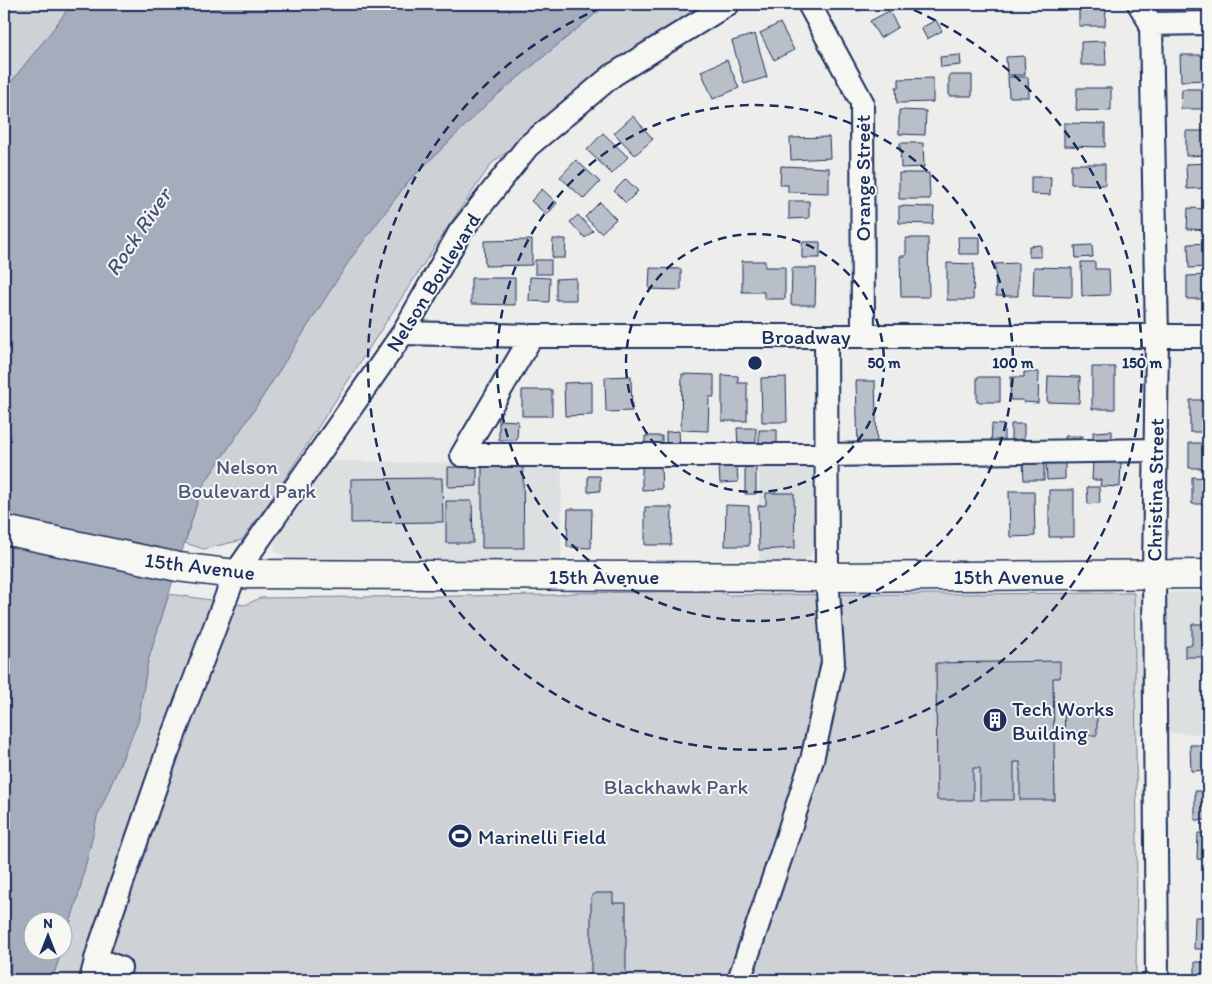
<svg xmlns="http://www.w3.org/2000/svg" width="1212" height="984" font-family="Itim,sans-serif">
  <rect width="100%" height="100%" fill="#edeeec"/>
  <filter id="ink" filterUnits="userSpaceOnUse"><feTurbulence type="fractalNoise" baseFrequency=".02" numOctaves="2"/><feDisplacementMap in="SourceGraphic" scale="10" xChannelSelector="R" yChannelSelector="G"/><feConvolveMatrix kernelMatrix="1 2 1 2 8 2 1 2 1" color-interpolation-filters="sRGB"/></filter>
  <g filter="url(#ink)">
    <!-- built -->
    <path fill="#dde0e1" d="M323,461l239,3 -1,100 -273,-6 -14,-7 2,-15z
      M759,464h53l3,87 -12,11 -44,1z
      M1208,592v142l-43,-1 -28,2v105l-3,-247z"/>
    <!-- green -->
    <path fill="#ced2d7" stroke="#74809a" d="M4,4h67c-20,31 -46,58 -67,88z
      M607,4h100l-87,53 -60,55 -68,51 -51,74 -168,260 -31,43 -38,9 -19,-6 17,-56 54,-80 95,-149 56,-75 83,-82z
      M720,591l6,4 408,-2 3,247 -1,140h-1084l9,-28h1l1,-5 16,-54 18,-76 41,-95 10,-61 21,-67 76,11 15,-7 296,-3 17,-2z"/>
    <!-- water -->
    <path fill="#a5acbc" stroke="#6e7a96" d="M71,4h536l-117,97 -83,82 -56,75 -95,149 -54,80 -54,174 -10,61 -41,95 -18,76 -16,54 -1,-25h-30v30h29l-9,28h-48v-888c21,-30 47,-57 67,-88z"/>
    <!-- building -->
    <path fill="#b9bfc8" stroke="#1b2f5e" d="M855,4h25l-22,7z
      M1048,4h32v1l-32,1z
      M1079,6h27l-1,20h-26z
      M889,11l9,16 -18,11 -10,-17z
      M936,20l6,11 -15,8 -6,-11z
      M780,23l14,27 -20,10 -14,-27z
      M755,34l12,43 -23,7 -12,-43z
      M1105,41l1,24h-25v-23z
      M960,55l1,10 -20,2 -1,-10z
      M1180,55h28v25l-27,1z
      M1024,56l1,19h-18l-1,-18z
      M727,60l12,28 -26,11 -12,-28z
      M949,75h23v21h-23z
      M1008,77h20l1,20h-20z
      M933,78v24l-36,1 -1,-16h3v-8z
      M1077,88h34v23l-35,-1z
      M1182,89h26v20h-27z
      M899,110l27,1 -1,24 -26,-1z
      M633,116l20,23 -18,16 -21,-22z
      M1064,123l41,1v23l-41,-1z
      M1186,131h22v24l-22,1z
      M603,133l25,24 -16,17 -25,-24z
      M829,137l1,21 -39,2 -1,-22z
      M900,143h23l1,24 -23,1z
      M576,160l24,22 -16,17 -24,-22z
      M1208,163v25l-21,1 -1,-25z
      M1071,164h34v21l-34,-1z
      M781,166l48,2v25l-41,-1v-7h-8z
      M899,173h30l1,26h-31z
      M1031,177h20l-1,18 -19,-1z
      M626,179l12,12 -12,12 -12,-12z
      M542,189l15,14 -10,12 -16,-14z
      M789,201h20v17l-20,1z
      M600,202l16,17 -15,14 -16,-16z
      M899,206l35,1 -1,17 -34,-1z
      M1188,208l20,1v21l-21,-1z
      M578,215l15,16 -8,7 -15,-16z
      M958,237h22v17h-21z
      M906,238h22l1,59h-28l-1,-41h6z
      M553,239h13l-1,19h-13z
      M532,240v25l-47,1 -1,-25z
      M802,242h18v16h-18z
      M1208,243v24l-19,1 -1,-24z
      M1041,245v12h-12v-11z
      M1092,245l1,12 -17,1 -1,-12z
      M535,260h16v14h-16z
      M742,261h23v6h20v32h-21v-7h-22z
      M1081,262h14v7h14l1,26 -28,1z
      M947,263l27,1 -1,36h-26z
      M1018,263v33h-22l-1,-32z
      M1034,267l38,1v29l-39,-1z
      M650,268l31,1v21l-32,-1z
      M792,268h24l-1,37h-24z
      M1208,275v24h-21v-23z
      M530,277l20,1 -1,24 -20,-1z
      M471,278h44v27l-44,-1z
      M576,278v22h-20v-21z
      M1092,367h23v42h-23z
      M1024,372h15l-1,31 -15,-1v-2h-13l1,-23h13z
      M682,374l32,1v22h-5l-1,34 -27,-1z
      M722,375l16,1v7h9v38h-25z
      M631,376l1,35 -26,1 -1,-35z
      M1048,376l32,1 -1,26 -32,-1z
      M786,377l1,45h-25l-1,-44z
      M977,377h23v25h-23z
      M856,381h19l2,69h-19z
      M592,382v33l-27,1 -1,-33z
      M522,390h30v26h-30z
      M1190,400h18v32h-18z
      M499,420l19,1 -1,19h-18z
      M992,424l12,1v19h-13z
      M1011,424h13v16h-13z
      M737,428h19v19l-18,1z
      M759,430h18v17l-18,1z
      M679,431l1,17h-14v-16z
      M1112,431v19h-18l-1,-18z
      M645,436h17v13l-17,-1z
      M1065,436h18v14h-18z
      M1189,443h19v25h-19z
      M1093,460l28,1 -1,26 -20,-1 1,-6h-9z
      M1023,463h21v17h-20z
      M1046,463h19v16l-18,1z
      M523,465l1,83h-42v-82z
      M737,466l1,16 -18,1 -1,-16z
      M448,467h29v19l-29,1z
      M642,467h19l1,22 -20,1z
      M745,467h11v27h-11z
      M588,476h12v15l-12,1z
      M1192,477l16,1v26h-16z
      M442,478l1,44 -92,1v-44z
      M1087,487h12l1,16 -12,1z
      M1049,490h25v47h-25z
      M1009,491h25l1,45 -25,1z
      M766,493h28l1,55 -36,2 -1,-44 8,-1z
      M446,501h26l1,42h-27z
      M726,505l23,1v40h-24z
      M645,507h27l-1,38h-26z
      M568,509h24l-1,39 -24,-1z
      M1192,624h16v33h-23v-12h7z
      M1060,661v17h-7l2,122h-35v-38h-6v38h-34v-32h-7v32h-36l-1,-137z
      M1097,709v26l-32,1 -1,-26z
      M1190,745h18v25l-17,1z
      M1195,791h13v29h-13z
      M1198,833h10v27l-11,-1z
      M596,893h17v10h13v77h-35v-83z
      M1195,917h13v32h-14z
      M1195,962h13v18h-13z"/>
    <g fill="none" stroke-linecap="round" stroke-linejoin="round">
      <defs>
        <path id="minor" d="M809,4l53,98 1,234
          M1139,4l12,20 6,313 -3,238 3,405
          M1151,24l57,-1
          M403,333l129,3h676
          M532,336l-70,119h364l329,-5
          M96,959l24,9
          M91,980l8,-31 68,-196 68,-179 168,-241 57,-101 68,-86 85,-71 115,-71
          M739,980l42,-124 31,-96 21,-97 -6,-86 -1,-241"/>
        <path id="major" d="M4,530l174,37 57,7 592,3 381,-3"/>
      </defs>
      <!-- minor casing -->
      <use href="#minor" stroke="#1b2f5e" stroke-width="26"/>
      <!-- major casing -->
      <use href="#major" stroke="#1b2f5e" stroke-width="31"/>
      <!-- minor -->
      <use href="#minor" stroke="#f6f6f2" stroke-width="22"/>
      <!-- major -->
      <use href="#major" stroke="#f6f6f2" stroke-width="28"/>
    </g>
  </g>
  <!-- distance rings -->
  <g fill="none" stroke="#1b2f5e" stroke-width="2.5" stroke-dasharray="9 6">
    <circle cx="755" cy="363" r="129"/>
    <circle cx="755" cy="363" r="258"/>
    <path d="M900 4A387 387 0 1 1 610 4"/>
  </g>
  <!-- icons -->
  <defs>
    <symbol id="building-disc" viewBox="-11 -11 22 22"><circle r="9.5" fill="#1b2f5e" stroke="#f6f6f2"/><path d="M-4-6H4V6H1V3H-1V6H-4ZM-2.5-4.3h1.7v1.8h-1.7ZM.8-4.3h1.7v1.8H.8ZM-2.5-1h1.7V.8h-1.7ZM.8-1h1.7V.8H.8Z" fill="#fff"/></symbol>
    <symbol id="stadium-disc" viewBox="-11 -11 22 22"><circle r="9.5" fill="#1b2f5e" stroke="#f6f6f2"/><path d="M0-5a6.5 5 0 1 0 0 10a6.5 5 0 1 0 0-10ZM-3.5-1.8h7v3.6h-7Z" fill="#fff"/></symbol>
  </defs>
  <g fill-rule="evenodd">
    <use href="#building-disc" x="981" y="706" width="28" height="28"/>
    <use href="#stadium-disc" x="446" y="822" width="28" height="28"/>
  </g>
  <g text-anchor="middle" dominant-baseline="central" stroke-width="4" stroke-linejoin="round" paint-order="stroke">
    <!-- street labels -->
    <g font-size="21" fill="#1b2f5e" stroke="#f6f6f2">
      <text transform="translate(862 178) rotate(-90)">Orange Street</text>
      <text transform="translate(433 282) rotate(-58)">Nelson Boulevard</text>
      <text x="806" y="336">Broadway</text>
      <text transform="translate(1155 490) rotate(-89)">Christina Street</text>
      <text transform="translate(200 566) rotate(7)">15th Avenue</text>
      <text x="604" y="576">15th Avenue</text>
      <text x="1009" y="576">15th Avenue</text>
    </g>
    <!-- park labels -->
    <g font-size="21" fill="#48587c" stroke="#f6f6f2">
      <text x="247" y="466">Nelson<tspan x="247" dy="24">Boulevard Park</tspan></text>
      <text x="676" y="786">Blackhawk Park</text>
    </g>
    <!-- poi labels -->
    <g font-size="21" fill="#1b2f5e" stroke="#f6f6f2" text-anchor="start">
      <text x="1012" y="708">Tech Works<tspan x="1012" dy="24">Building</tspan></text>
      <text x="478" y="836">Marinelli Field</text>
    </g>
    <!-- water labels -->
    <g font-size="22" font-style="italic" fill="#44547a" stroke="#f6f6f2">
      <text transform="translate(138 232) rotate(-56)">Rock River</text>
    </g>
  </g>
  <circle cx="755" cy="363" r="8" fill="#1b2f5e" stroke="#f6f6f2" stroke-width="2.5"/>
  <g font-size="15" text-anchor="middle" font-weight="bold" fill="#1b2f5e" stroke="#f6f6f2" stroke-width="4" stroke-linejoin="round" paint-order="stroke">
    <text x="884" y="368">50 m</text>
    <text x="1013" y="368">100 m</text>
    <text x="1142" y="368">150 m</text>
  </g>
  <!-- margin -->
  <rect width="1212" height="984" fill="none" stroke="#f6f6f2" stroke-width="20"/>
  <rect x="10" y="10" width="1192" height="964" fill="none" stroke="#1b2f5e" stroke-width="2" filter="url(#ink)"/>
  <!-- north arrow -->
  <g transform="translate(48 936)"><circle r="24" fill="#f6f6f2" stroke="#9ea6b7"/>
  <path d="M0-4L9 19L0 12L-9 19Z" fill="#1b2f5e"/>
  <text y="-8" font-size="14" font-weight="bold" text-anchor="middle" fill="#1b2f5e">N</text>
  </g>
</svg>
